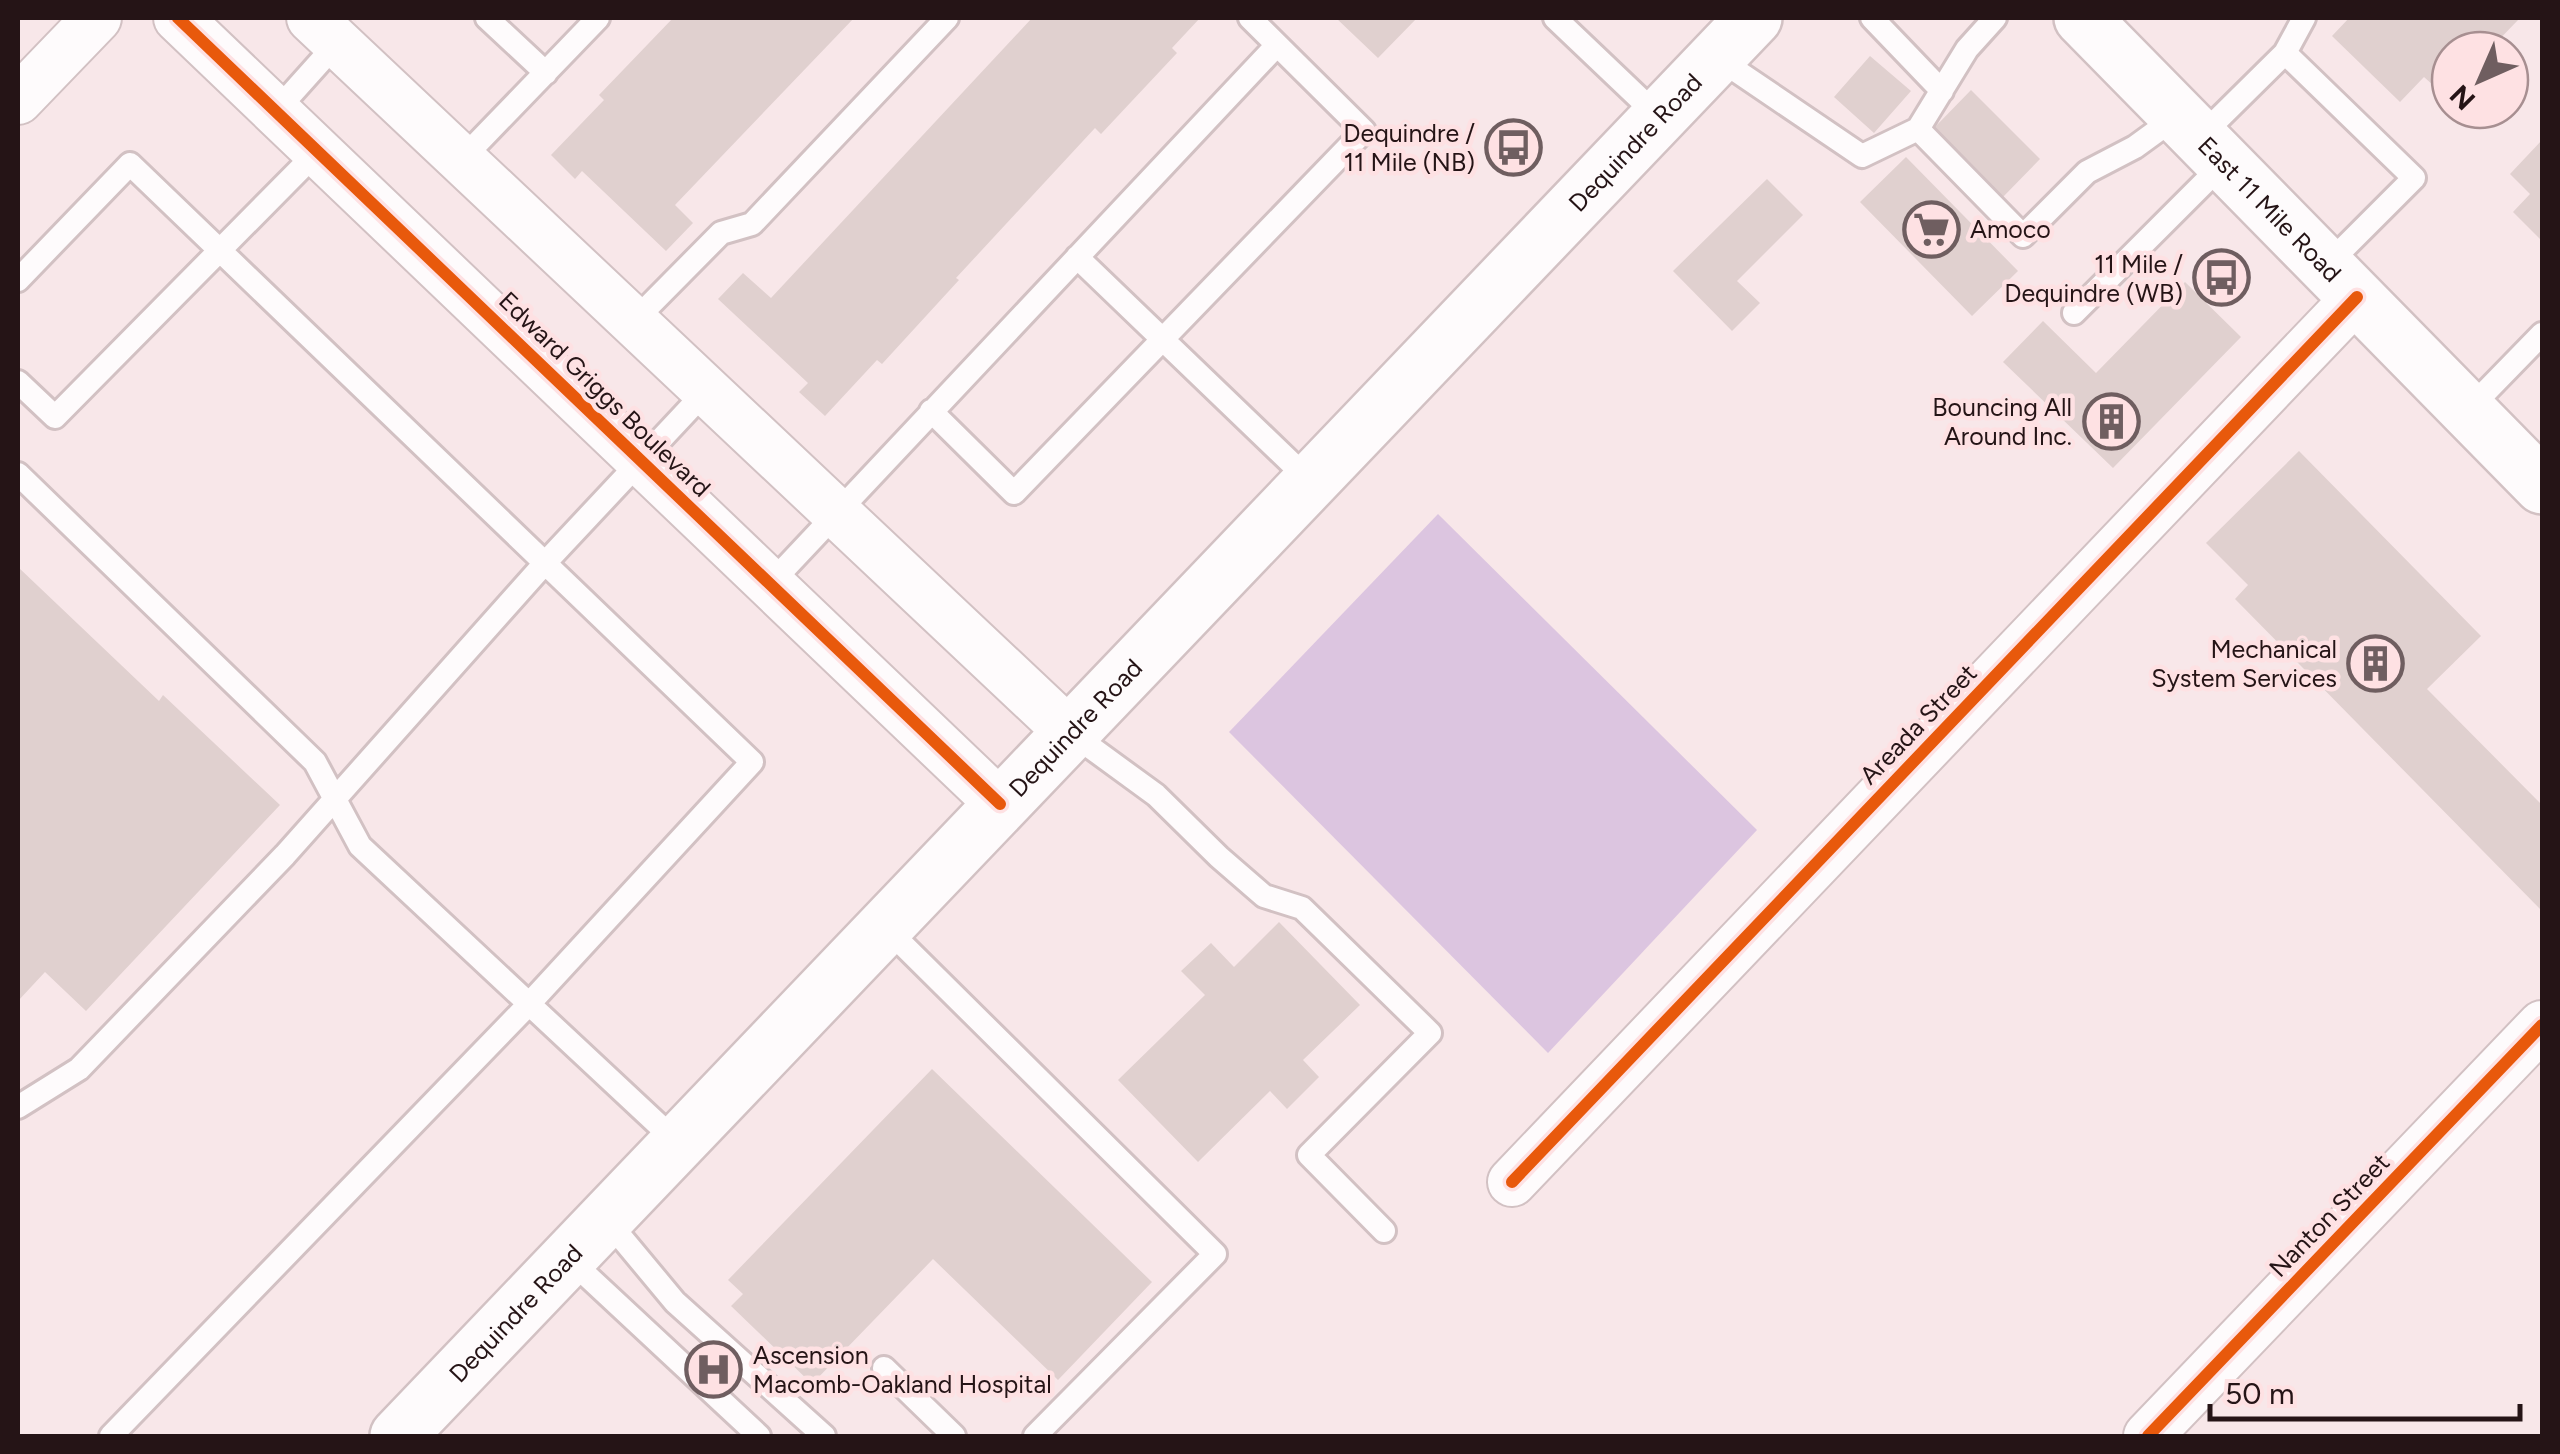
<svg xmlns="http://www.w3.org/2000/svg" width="2560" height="1454" font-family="Figtree,sans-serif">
  <rect width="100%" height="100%" fill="#f8e7e9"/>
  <!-- green -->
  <path fill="#dcc5e0" d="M1438,514l319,316 -209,223 -319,-321z"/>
  <!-- building -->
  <path fill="#e0d0cf" d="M673,18h181l-179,187 18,18 -27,28 -84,-80 -7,8 -24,-24 53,-55 -5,-5z
    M1032,18h168l-28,30 5,5 -76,81 -6,-6 -139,150 3,2 -77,84 -5,-4 -52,56 -26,-24 9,-9 -90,-84 25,-26 28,25z
    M1336,18h81l-39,40z
    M2349,18h171l-31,32h-39v41l-5,5 -21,-19 -24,25 -68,-66z
    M1870,56l41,35 -37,42 -40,-36z
    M1971,90l69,69 -37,38 -69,-69z
    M2542,140v96l-2,3 -27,-27 17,-18 -20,-20z
    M1906,157l112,114 -46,45 -112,-114z
    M1767,179l36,36 -66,66 23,22 -28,28 -59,-60z
    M2185,282l56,55 -128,131 -110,-106 40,-41 53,52z
    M2299,451l182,185 -54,53 115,116v106l-307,-312 13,-14 -42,-42z
    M18,567l141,134 4,-6 117,110 -194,206 -41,-39 -27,29z
    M1279,922l81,83 -57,55 16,17 -32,32 -17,-18 -72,71 -80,-82 87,-85 -24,-24 30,-28 23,24z
    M932,1069l220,213 -94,98 -125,-121 -121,125 -81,-78 12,-12 -15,-14z"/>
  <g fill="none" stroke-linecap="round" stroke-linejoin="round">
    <defs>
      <path id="lane" d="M487,18l59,55
        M1555,18l104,99
        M1872,18l70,73
        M1995,18l-28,31 -49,80 105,107 64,-64 48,-25 44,-32
        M2285,53l19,-35
        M1716,57l146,99 56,-27
        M277,110l60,-67
        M2200,137l85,-84 129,125 -88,88
        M462,159l136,-141
        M1077,257l233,224
        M18,280l112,-116 622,598 -223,242 -418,432
        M2074,313l150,-150
        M633,322l88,-89 31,-9 195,-206
        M18,382l37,35 263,-266
        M2468,410l74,-76
        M931,411l83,82 350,-362 -114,-113
        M18,474l297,288 45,84 318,297
        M771,583l506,-538
        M1071,733l85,62 63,62 45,39 38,12 128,125 -121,122 75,76
        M884,926l331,328 -180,182
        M18,1107l61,-38 206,-214 260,-292 161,-172
        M606,1219l69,83 149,134
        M568,1258l191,178
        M884,1368l70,68"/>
      <path id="street" d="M178,18l822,786
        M311,18l758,714
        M18,100l79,-82
        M1512,1182l845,-885
        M2148,1436l394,-411"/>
      <g id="secondary">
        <path id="s1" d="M2082,18l460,468"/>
        <path id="s2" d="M398,1436l1356,-1418"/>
      </g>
    </defs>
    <!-- lane casing -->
    <use href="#lane" stroke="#d2c1c3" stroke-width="28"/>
    <!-- street casing -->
    <use href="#street" stroke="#d2c1c3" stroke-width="52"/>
    <!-- secondary casing -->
    <use href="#secondary" stroke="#d2c1c3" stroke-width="60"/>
    <!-- lane -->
    <use href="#lane" stroke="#fefbfc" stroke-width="22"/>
    <!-- street -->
    <use href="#street" stroke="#fefbfc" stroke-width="48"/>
    <!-- secondary -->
    <use href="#secondary" stroke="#fefbfc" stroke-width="55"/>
    <defs>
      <path id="cycleway" d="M178,18l822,786
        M1512,1182l845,-885
        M2148,1436l394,-411"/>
    </defs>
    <!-- cycleway casing -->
    <use href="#cycleway" stroke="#fee1e3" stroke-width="19"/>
    <!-- cycleway -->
    <use href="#cycleway" stroke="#e8590c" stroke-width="12"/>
  </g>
  <!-- icons -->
  <defs>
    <symbol id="bus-ring" viewBox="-11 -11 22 22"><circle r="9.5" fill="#fee1e3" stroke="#6f5e60" stroke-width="1.5"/><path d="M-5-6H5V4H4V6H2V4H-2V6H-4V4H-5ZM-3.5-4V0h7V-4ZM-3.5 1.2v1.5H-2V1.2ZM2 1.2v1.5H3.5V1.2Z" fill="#6f5e60"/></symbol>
    <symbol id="supermarket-ring" viewBox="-11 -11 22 22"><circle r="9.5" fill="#fee1e3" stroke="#6f5e60" stroke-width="1.5"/><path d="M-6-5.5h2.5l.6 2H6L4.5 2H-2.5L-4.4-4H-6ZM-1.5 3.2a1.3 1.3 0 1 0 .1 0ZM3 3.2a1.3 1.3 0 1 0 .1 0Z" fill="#6f5e60"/></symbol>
    <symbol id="building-ring" viewBox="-11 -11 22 22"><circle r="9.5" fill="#fee1e3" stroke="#6f5e60" stroke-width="1.5"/><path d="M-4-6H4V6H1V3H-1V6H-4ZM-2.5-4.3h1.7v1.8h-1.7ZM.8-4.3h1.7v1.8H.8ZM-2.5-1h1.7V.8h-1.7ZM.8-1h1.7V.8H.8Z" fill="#6f5e60"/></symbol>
    <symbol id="hospital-ring" viewBox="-11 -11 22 22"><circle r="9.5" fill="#fee1e3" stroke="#6f5e60" stroke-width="1.5"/><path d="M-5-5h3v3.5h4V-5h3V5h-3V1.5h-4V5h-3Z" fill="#6f5e60"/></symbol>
  </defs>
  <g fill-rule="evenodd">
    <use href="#bus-ring" x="1482" y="116" width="63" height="63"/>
    <use href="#supermarket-ring" x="1900" y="198" width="63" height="63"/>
    <use href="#bus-ring" x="2190" y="246" width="63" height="63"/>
    <use href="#building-ring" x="2080" y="390" width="63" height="63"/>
    <use href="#building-ring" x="2344" y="632" width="63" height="63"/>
    <use href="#hospital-ring" x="682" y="1338" width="63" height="63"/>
  </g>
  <g text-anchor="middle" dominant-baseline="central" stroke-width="9" stroke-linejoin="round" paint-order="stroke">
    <!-- poi labels -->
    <g font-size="25" fill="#251416" stroke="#fee1e3" text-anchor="end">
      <text x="1475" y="133">Dequindre /<tspan x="1475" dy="29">11 Mile (NB)</tspan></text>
      <text x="1970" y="229" text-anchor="start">Amoco</text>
      <text x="2183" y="264">11 Mile /<tspan x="2183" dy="29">Dequindre (WB)</tspan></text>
      <text x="2072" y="407">Bouncing All<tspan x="2072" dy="29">Around Inc.</tspan></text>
      <text x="2337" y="649">Mechanical<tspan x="2337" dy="29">System Services</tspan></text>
      <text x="753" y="1355" text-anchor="start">Ascension<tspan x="753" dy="29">Macomb-Oakland Hospital</tspan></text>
    </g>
    <!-- street labels -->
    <g font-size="25" fill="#251416" stroke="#fee1e3">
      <text stroke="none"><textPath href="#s2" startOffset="1790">Dequindre Road</textPath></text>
      <text stroke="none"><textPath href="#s1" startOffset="268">East 11 Mile Road</textPath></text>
      <text transform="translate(605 394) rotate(44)">Edward Griggs Boulevard</text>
      <text transform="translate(1918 724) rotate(-46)">Areada Street</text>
      <text stroke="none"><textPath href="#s2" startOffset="980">Dequindre Road</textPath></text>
      <text transform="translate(2329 1215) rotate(-46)">Nanton Street</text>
      <text stroke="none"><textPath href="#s2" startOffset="170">Dequindre Road</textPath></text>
    </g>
  </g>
  <!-- border -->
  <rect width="2560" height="1454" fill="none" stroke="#251416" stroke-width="40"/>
  <!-- north arrow -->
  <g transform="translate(2480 80) rotate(225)"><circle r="48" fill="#fee1e3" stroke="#a78f91" stroke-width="2.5"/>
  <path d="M0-8L18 38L0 25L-18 38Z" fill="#6f5e60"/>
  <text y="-15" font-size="28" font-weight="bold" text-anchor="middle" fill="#251416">N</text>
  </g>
  <!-- scale -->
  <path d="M2210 1404v15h310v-15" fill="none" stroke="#251416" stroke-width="5"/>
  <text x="2225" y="1404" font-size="30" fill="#251416" stroke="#fee1e3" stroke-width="8" paint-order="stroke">50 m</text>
</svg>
